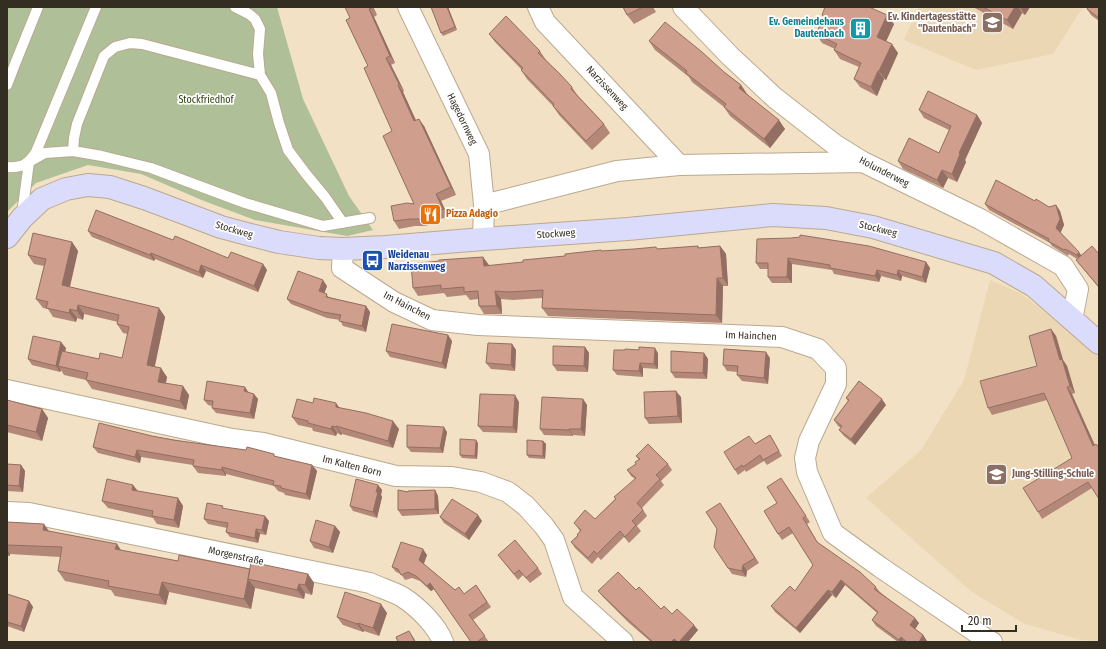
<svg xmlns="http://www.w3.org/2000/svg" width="1106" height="649" font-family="'Fira Sans Condensed',sans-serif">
  <rect width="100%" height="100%" fill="#f2e1c5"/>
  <!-- built -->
  <path fill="#ecd7b4" d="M919,7h164l-30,47 -77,16 -72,-30z
    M990,280l30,13 78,60 1,2v286l-18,-1 -56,-16 -53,-32 -106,-94 55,-48 43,-70z"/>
  <!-- green -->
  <path fill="#afc098" d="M7,7h270l26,92 46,97 24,34 -26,6 -92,-16 -51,-19 -63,-27 -53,-9 -52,18 -29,29z"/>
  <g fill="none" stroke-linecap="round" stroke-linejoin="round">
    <defs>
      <path id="lane" d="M235,7l14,7 6,5 5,10 -2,25 2,21 11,18 8,30 9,27 18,24 19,23 18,26
        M7,85l8,-21 23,-57
        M73,151l1,-13 3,-14 27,-68 11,-9 15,-4 12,1 118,31
        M7,167c16,1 21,-3 29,-15l60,-145
        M22,214l7,-52 16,-9 28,-2 29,5 49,12 94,35 78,23 47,-8"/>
      <path id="street" d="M408,7l71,147 5,51 -1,34
        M538,7l7,15 134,143
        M683,7l47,49 45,42 59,46 29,18 117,57 83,47 15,23 -6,31
        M484,205l133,-34 62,-6 184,-3
        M343,249l-1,19 52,34 38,18 46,5 304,12 36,12 18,19v16l-27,57 -4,17 2,14 26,61 47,34 109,74 3,1
        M7,390l225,49 31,4 133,33 56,1 29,5 27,10 18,14 18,20 10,14 19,57 50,45
        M7,512l22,1 341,70c10,5 25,9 34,15 15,10 33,28 39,44"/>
      <path id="secondary" d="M7,237l15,-19 20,-19 24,-10 22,-4 22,2 34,11 77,29 26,7 32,8 40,6 24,1 43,-2 97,-8 145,-10 145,-14 53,3 47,9 121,36 40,23 65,57"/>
    </defs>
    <!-- lane casing -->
    <use href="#lane" stroke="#baa98f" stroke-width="12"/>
    <!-- street casing -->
    <use href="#street" stroke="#baa98f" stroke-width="22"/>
    <!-- secondary casing -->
    <use href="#secondary" stroke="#baa98f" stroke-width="24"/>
    <!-- lane -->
    <use href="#lane" stroke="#fff" stroke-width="10"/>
    <!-- street -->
    <use href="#street" stroke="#fff" stroke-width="20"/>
    <!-- secondary -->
    <use href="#secondary" stroke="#dbdcfc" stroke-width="22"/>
  </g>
  <!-- wall -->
  <path fill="#b38878" d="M373,7l4,8 -3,2 21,46 -4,2 13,26 -1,1 13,28 8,6 32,69 -15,6 7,15 -22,10h-11l-16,3 -5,-8 20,-17 -22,-73 -24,-65 -22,-46z
    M431,7h17l9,23 -14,6 -2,-3z
    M623,7h30l3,5 -22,12 -7,-9z
    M973,7h57l-5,8 -3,-2 -9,16z
    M1099,7v14l-8,-6 -4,-6z
    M822,15l72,9 -8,17 12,12 -12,27 -2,-1 -7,17 -17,-9 -6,-8 5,-12 -19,-8 -6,-9 1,-1 -13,-6 -6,-9 8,-17z
    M489,34l51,17 6,9 26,27 6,9 26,28 6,9 -18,17 -33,-35 -6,-9 -26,-27 -6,-9v-1l-26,-27z
    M649,41l75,31 17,13 6,9 38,35 -15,19 -40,-32 -6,-9 -32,-25 -3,-5 -34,-27z
    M919,110l58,5 5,8 -17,37 1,2 -9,20 -9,-4 -5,10 -40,-19 -5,-8 41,-8 10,-23 -25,-12z
    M985,204l64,3 7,-2 4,6 4,14 -4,8 21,22 18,-1v34l-19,-23 -4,-5 1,-1 -8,-5 -1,2 -16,-10 -2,-3 -61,-33z
    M88,231l85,9 55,18 35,6 4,6 -9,22 -52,-21 -3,7 -48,-19 -1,2 -62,-24z
    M757,239l169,23 4,6 -4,15 -24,-7 -1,5 -20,-5 -2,6 -45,-8 -2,-4 -40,-6v19h-20l-4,-6v-8h-8l-4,-6z
    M72,242l6,9 -8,36 89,21 6,9 -10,49 12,11 -1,6 23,12 -3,15 -94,-21 -6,-9 -22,-5 -3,-5 -1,2 -28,-7 -4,-6 38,-11 -1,4 34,7 23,-1 6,-24 -5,-1 -6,-9 1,-2 -34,-8 -1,6 -6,-2 -1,4 -23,-5 -5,-8 -5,-1 -7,-9 8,-33 -10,-2 -6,-9z
    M698,246l1,2 21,-2 6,8 2,32h-5l-1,37 -174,-7 -6,-8v-10l-29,2 -12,-1 1,15h-18l-5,-8 -1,-7 -8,1 -4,-5 -19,2 -3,-4 -26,3 -5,-8 26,-27 44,-4 6,9 34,-4 79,-11 56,-2z
    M327,286l-3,7 5,4 37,9 4,6 -4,20 -23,-6 -3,-6 -13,-2 -36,-14 -4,-5z
    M1051,329l5,7 7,24 4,6 8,27 -3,1 20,94 -50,31 -4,-7 34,-54 -25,-58 -55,15 -4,-7 49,-42z
    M448,335l4,6 -6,28 -56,-12 -4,-6z
    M512,344l4,6 -1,21 -24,-2 -5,-6z
    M585,347l4,6 -1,19 -31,-1 -4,-6z
    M658,353v16l-15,-1v9l-26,-2 -4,-5z
    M704,353l4,6 -1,20 -32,-1 -4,-6z
    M770,358l-2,26 -26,-3 -5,-6 1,-3 -11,-1 -4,-6z
    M248,392l10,7 -4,20 -38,-6 -4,-5v-2l-4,-1 -4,-5z
    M681,397l1,26 -33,1 -4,-6z
    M846,398l40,7 -31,40 -11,-9 -5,-6 2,-2 -3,-2 -4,-6 14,-19z
    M583,399l4,6 -2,31 -12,-1v1l-29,-1 -4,-6z
    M7,400l35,9 6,9 -6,23 -35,-9z
    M519,402l-2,31 -34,-1 -5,-6z
    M313,403l27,5 59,21 -6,19 -51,-14 -1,1 -4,-2 -1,3 -23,-5 -1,-3 -14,-3 -6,-8z
    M447,432l-4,21 -32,-1 -4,-5z
    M770,435l12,21 -15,9 -3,-4 -18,11 -1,-2 -7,5 -3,-5 20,-26z
    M152,436l125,21 35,8 5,6 -7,29 -25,-5 -1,-2 -6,-2 -4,-5 -48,-12v2l-28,-3 -5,-7v-1l-52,-8 -1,6 -42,-10 -5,-6z
    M543,441l3,3 -1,15 -16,-1 -2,-3z
    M478,443l-1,16 -15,-1 -2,-3z
    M636,456l32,8 4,6 -11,11 3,4 -22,23 5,8 -10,10 4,5 -12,12 -5,-6 -23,23 -3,-3 -6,7 -17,-16 -4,-6 6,-6 3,-5 -6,-8 21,-4 40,-40 -4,-3 -4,-6 9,-6 3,-4z
    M7,464l14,1 4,6 -2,21 -16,-1z
    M785,484l25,38 -3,2 11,19 58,44 4,5 39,31 -4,6 8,6 4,6v1h-29l-22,-16 -4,-6 5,-7 -32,-28 -9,13 -4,-3 -32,38 -25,-21 -4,-6 24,-15 18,-26 -20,-32 -11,7 -4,-6 -1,-31z
    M133,485l5,6 40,7 5,8 -4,22 -22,-4 -4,-6 -45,-10 -6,-7z
    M378,485l4,5 -1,5 1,2 -5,21 -24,-7 -3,-5z
    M435,490l3,6 1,18 -37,2 -4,-6 10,-18z
    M224,509l45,12 -3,14 -6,-1 -2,9 -28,-6 -4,-5 1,-4 -19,-4 -4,-5z
    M724,509l35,54 -12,8 -1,6 -14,-3 -18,-27z
    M440,517l42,4 -13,19 -25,-17z
    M7,522l41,9 69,13 4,6 57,11 72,8 58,5 6,9 -2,12 -7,-2 -1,6 -49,-11 -4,21 -82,-17 -3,13 -51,-9 -4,-6 -46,-9 -7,-10 2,-14 -50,-3v2h-3z
    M335,526l5,6 -7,21 -19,-5 -4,-7z
    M427,555l-3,9 31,26 9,4 12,-9 15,22 -18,13 16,22h-18l-37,-53 -3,2 -11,-10 -8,-3 -7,2 -4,-6 -5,-2 -4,-5z
    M498,555l40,13 4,6 -12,9 -7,-8 -5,5z
    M636,590l25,19 11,5 26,16 -10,12h-37l-23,-20 -25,-25 -5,-6z
    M7,594l22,7 4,6 -9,25 -17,-6z
    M387,613l-8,23 -15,-5 -1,1 -20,-7 -6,-8z"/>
  <!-- shaded-wall -->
  <path fill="#926f62" d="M372,7h1l4,8z
    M447,7h1l9,23 -2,-3z
    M1015,7h3l4,6 -9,16 -6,-9z
    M1020,7h10l-5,8z
    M369,9l5,8 21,46 -5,-7z
    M887,15l7,9 -10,22 -7,-9z
    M892,44l6,9 -12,27 -7,-9z
    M386,58l5,7 13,26 -5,-7z
    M878,71l6,8 -7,17 -6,-9z
    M398,85l5,7 16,36 -5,-7z
    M741,85l6,9 -8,-6z
    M977,115l5,8 -17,37 1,2 -9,20 -5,-8 7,-21z
    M419,119l5,7 32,69 -5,-8z
    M779,120l6,9 -15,19 -6,-9z
    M942,170l6,8 -5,10 -6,-8z
    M436,194l5,7 7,15 -5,-7z
    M1056,205l4,6 4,14 -4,9 -4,-6z
    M72,242l6,9 -10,43 -6,-9z
    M720,246l6,8 2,32 -5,-8z
    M1079,252l4,6 -2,3 -4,-6z
    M151,253l4,6 -1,2 -4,-6z
    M483,257l6,8v9l-5,-8z
    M788,258l4,6v19l-5,-6z
    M926,262l4,6 -4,15 -4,-6z
    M263,264l4,6 -9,22 -4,-6z
    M201,265l5,6 -3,7 -4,-6z
    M877,270l4,6 -2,6 -4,-6z
    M898,270l4,6 -1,5 -4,-6z
    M717,278l6,8 -1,37 -6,-8z
    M323,280l4,6 -4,11 -4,-6z
    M495,291l6,8 1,15 -5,-8z
    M78,305l6,9 -1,6 -6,-9z
    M366,306l4,6 -4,20 -4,-6z
    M159,308l6,9 -12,57 -6,-9z
    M70,309l7,9 -1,4 -7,-9z
    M1051,329l5,7 7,24 4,6 8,27 -5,-7 -10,-26z
    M448,335l4,6 -6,28 -4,-6z
    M61,342l5,6 -5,19 -3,-1 3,4 -1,2 -4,-6z
    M512,344l4,6 -1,21 -4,-6z
    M585,347l4,6 -1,19 -4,-6z
    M655,348l3,5v16l-4,-5z
    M766,352l4,6 -2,26 -4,-6z
    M704,353l4,6 -1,20 -4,-6z
    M640,363l3,5v9l-4,-6z
    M161,368l6,9 -3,14 -6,-9z
    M183,386l6,9 -3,15 -6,-9z
    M245,387l4,6 -5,-2z
    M1067,387l5,7 26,58 -5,-6z
    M676,391l5,6 1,26 -4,-7z
    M254,394l4,5 -4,20 -4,-6z
    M515,395l4,7 -2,31 -4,-6z
    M583,399l4,6 -2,31 -4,-7z
    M882,399l4,6 -31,40 -4,-6z
    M336,403l6,8 -6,-4z
    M42,409l6,9 -6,23 -6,-9z
    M393,421l6,8 -6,19 -5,-7z
    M332,426l5,7 -1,3 -5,-7z
    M336,426l6,8 -1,1 -5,-8z
    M444,427l3,5 -4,21 -3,-5z
    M569,429l4,6v1l-4,-6z
    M476,440l2,3 -1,16 -2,-3z
    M543,441l3,3 -1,15 -2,-3z
    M137,450l4,7 -1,6 -5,-6z
    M21,465l4,6 -2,21 -4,-6z
    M312,465l5,6 -7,29 -4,-6z
    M222,467l4,7v2l-4,-6z
    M133,485l5,7 -6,-2z
    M378,485l4,5 -1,5 1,2 -5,21 -4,-6z
    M435,490l3,6 1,18 -4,-5z
    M178,498l5,8 -4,22 -5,-8z
    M478,515l4,6 -13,19 -4,-6z
    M265,516l4,5 -3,14 -4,-5z
    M44,524l7,10 -8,-4z
    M335,526l5,6 -7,21 -4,-6z
    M256,529l4,5 -2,9 -3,-5z
    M117,544l6,10 -8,-5z
    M423,549l4,6 -4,10 -4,-5z
    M7,550l3,4v2l-3,-4z
    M743,565l4,6 -1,6 -4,-6z
    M250,569l-2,10 7,9 -4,21 -7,-10z
    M308,574l6,9 -2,12 -7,-10z
    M841,580l4,5 -9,13 -4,-6z
    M162,582l7,10 -3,13 -7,-10z
    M430,583l4,6 -3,2 -4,-5z
    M299,584l6,9 -1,6 -7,-9z
    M828,590l4,5 -32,38 -4,-5z
    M29,601l4,6 -9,25 -3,-6z
    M381,604l6,9 -8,23 -6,-8z
    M915,618l4,5 -5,8 -4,-6z
    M358,623l6,8 -1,1 -6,-8z
    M694,625l4,5 -10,12h-9z
    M409,631l4,6 3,5h-1z
    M923,635l4,6v1h-8z
    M901,637l3,5h-4l-1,-2z
    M674,639l3,3h-6z"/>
  <!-- building -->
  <path fill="#d09e8c" stroke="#926f62" d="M345,7h27v1l-3,1 21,47 -4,2 13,26 -1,1 16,36 5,-2 32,68 -15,7 7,15 -22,10h-11l-16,2 -3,-15 16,-3 7,1 -31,-68 9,-5 -28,-63 4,-2 -22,-46 4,-2z
    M431,7h16l8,20 -14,6z
    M623,7h20l-16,8z
    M825,7h44l18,8 -10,22 15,7 -13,27h-1l-7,16 -17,-8 7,-16 -27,-13 3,-6 -21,-10 8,-18 -2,-1z
    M983,7h32l-8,13z
    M1088,7h11v11l-12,-9z
    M506,16l34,35 -2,2 22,21 12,13 -1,2 33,35 -18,17 -33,-35 1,-2 -33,-34 2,-2 -34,-34z
    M665,22l37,30 22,20 17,13 -2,3 40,32 -15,19 -40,-32 2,-3 -40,-31 1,-2 -38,-30z
    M928,91l49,24 -18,38 1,1 -8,20 -10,-4 -5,10 -39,-19 11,-23 30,15 12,-27 -32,-16z
    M996,180l39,21 1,-2 13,8 7,-2 4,14 -4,9 23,24 -2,3 -12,-6 -1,1 -16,-9 1,-2 -64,-35z
    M96,210l77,30 2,-4 53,22 3,-6 32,12 -9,22 -53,-21 -2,7 -48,-19 -1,2 -62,-24z
    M33,233l39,9 -10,43 97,23 -12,57 14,3 -3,14 25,4 -3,15 -94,-21 2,-7 -30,-7 4,-15 37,8 1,-6 22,5 7,-31 -12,-3 2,-9 -41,-10 -1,6 -7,-2 -1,4 -23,-5 2,-6 -12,-3 10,-40 -18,-4z
    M800,235l69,11 57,16 -4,15 -24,-7 -1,5 -20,-5 -2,6 -45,-8v-3l-42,-7 -1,19h-19v-14h-12l1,-24 34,-1 9,-1z
    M698,246v2l22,-2 3,32h-6l-1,37 -174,-7 1,-18 -35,2 -13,-1 2,15h-18l-1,-15 -14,1v-5l-23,2v-4l-28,3 -2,-24 28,-3v-1l44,-3 1,9 39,-4v-2l42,-4v-2l36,-4v1l33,-2 22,-2 1,2z
    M1092,246l7,8v33l-23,-27z
    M298,271l25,9 -4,11 8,3 -1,3 40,9 -4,20 -23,-5 2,-6 -18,-3 -36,-13z
    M392,324l56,11 -6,28 -56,-12z
    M1051,329l9,31 2,-1 8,27 -3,1 26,59 3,-2 3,4v51l-11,-17 -50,30 -15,-24 49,-30 -28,-65 -56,15 -8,-27 57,-15 -8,-30z
    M33,336l28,6 -5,24 -28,-7z
    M488,343l24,1 -1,21 -25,-2z
    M553,346l32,1 -1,19 -31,-1z
    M639,347l16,1 -1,16 -14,-1 -1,8 -26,-1 1,-20h11v-1l14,1z
    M724,349l42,3 -2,26 -27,-3 1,-9 -15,-1z
    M671,351l33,2 -1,20 -32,-1z
    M207,381l38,6 -1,4 10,3 -4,19 -38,-5 1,-7 -9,-1z
    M859,381l23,18 -31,40 -12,-9 3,-4 -8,-6 15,-20 -3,-2z
    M676,391l2,25 -33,2 -1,-26z
    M480,394l35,1 -2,32 -35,-1z
    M542,397l41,2 -2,30h-12v1l-29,-1z
    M314,398l22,5v4l30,6 27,8 -5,20 -52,-15v1l-4,-1 -1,3 -23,-6v-2l-16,-4 5,-18 16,4z
    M7,400l35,9 -6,23 -29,-7z
    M99,423l53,13 21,4 73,10 1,-3 27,7v2l38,9 -6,29 -25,-6v-2l-8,-1 1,-4 -52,-14v3l-29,-4 1,-6 -57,-10 -2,7 -42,-10z
    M407,425l37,2 -4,21 -33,-1z
    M770,435l9,16 -16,9 -3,-5 -17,12 -1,-2 -7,5 -11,-18 25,-16 6,8z
    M460,439l16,1 -1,16 -15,-1z
    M527,440l16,1v15l-16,-1z
    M648,444l20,20 -12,11 4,4 -23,24 6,7 -11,11 4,4 -11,12 -5,-6 -23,23 -3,-3 -6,7 -17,-16 7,-6 -1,-1 4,-5 -7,-7 11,-13 10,9 21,-20 -2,-2 22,-19 -9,-8 9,-6 -1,-2 5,-3 -4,-3z
    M7,464l14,1 -2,21 -12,-1z
    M781,478l25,38 -3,2 14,24 43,30 16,15 -2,2 41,29 -5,7 13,10 -4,7h-12l-6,-5 -2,3 -27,-20 6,-8 -37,-32 -9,12 -4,-2 -32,38 -25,-22 19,-20 5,5 18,-26 -24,-38 -11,7 -14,-23 13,-8 -10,-16z
    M107,479l26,6 -1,5 46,8 -4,22 -22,-4 1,-5 -51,-10z
    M356,479l22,6 -2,7h2l-5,20 -23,-6z
    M398,490l10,2v-1l27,-1v19l-37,1z
    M452,499l26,16 -13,19 -25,-17z
    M207,503l16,3 -1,2 43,8 -3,14 -6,-1 -1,9 -29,-6 2,-9 -24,-4z
    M720,503l35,55 -12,7 -1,6 -14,-3 -14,-21 3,-18 -11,-17z
    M316,520l19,6 -6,21 -19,-6z
    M7,522l37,2 -1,6 74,14 -2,5 63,12 1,-6 71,14 -6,30 -82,-17 -3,13 -51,-9 1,-5 -51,-10 4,-24 -55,-2z
    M515,540l23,28 -12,10 -7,-8 -5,4 -16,-19z
    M401,542l22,7 -4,11 36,30 4,-3 5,7 12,-9 11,17 -18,13 16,21 -8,6h-6l-41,-59 -3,3 -11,-10 -8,-4 -7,3 -3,-6 -6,-2z
    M251,562l57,12 -3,11 -6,-1 -2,6 -49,-11z
    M618,572l18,18 3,-3 22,22 3,-3 8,8 5,-5 17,16 -15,17h-1l-4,-3 -3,3h-18l-29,-26 -26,-25z
    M345,592l36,12 -8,24 -15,-5 -1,1 -20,-7z
    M7,594l22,7 -8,25 -14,-4z
    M409,631l6,11h-17l-2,-5z"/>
  <!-- icons -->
  <defs>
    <symbol id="school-square" viewBox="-11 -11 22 22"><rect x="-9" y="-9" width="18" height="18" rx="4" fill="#8d6e63" stroke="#fff"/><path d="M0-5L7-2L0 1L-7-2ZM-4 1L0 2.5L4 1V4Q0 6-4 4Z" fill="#fff"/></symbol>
    <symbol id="building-square" viewBox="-11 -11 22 22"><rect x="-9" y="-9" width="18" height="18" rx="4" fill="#0f9aa8" stroke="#fff"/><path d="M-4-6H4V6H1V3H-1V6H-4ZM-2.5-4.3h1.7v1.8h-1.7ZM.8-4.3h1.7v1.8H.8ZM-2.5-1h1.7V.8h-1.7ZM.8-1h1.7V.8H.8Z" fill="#fff"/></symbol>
    <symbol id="restaurant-square" viewBox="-11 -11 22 22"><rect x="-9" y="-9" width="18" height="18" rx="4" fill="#e8710a" stroke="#fff"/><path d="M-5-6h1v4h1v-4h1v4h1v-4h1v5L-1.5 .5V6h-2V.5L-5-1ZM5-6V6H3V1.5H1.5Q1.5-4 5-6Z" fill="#fff"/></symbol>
    <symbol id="bus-square" viewBox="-11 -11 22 22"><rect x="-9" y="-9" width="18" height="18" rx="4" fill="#1a4fb4" stroke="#fff"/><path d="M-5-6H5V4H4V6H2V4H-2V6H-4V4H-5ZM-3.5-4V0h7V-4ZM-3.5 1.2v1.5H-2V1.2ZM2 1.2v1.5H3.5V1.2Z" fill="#fff"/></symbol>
  </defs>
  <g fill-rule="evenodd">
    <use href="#school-square" x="980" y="10" width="25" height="25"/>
    <use href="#building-square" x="848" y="16" width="25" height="25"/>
    <use href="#restaurant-square" x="418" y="202" width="25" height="25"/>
    <use href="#bus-square" x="360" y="248" width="25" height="25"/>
    <use href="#school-square" x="984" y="462" width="25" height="25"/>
  </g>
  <g text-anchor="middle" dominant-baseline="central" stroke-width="3.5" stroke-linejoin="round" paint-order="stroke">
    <!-- education labels -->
    <g font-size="10" font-weight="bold" fill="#785e54" stroke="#fff" text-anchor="end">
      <text x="976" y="17">Ev. Kindertagesstätte<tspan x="976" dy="12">"Dautenbach"</tspan></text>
      <text x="1012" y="474" text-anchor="start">Jung-Stilling-Schule</text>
    </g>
    <!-- culture labels -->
    <g font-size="10" font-weight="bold" fill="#0d838f" stroke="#fff" text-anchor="end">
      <text x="844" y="22">Ev. Gemeindehaus<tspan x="844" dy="12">Dautenbach</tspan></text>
    </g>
    <!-- street labels -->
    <g font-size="10" fill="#342d22" stroke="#fff">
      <text transform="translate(607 88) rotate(47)">Narzissenweg</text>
      <text transform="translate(462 119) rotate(64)">Hagedornweg</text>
      <text transform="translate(884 172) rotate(27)">Holunderweg</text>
      <text transform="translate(878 229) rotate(14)">Stockweg</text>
      <text transform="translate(234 230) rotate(16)">Stockweg</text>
      <text transform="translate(556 234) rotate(-4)">Stockweg</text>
      <text transform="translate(407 306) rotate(27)">Im Hainchen</text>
      <text transform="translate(751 336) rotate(2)">Im Hainchen</text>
      <text transform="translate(352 466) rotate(14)">Im Kalten Born</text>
      <text transform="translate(236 556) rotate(12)">Morgenstraße</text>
    </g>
    <!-- park labels -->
    <g font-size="10" fill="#2f410f" stroke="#fff">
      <text x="206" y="100">Stockfriedhof</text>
    </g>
    <!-- food labels -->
    <g font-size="10" font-weight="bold" fill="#c56008" stroke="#fff" text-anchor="start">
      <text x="446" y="214">Pizza Adagio</text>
    </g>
    <!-- transit labels -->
    <g font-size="10" font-weight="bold" fill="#164399" stroke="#fff" text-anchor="start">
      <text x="388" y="255">Weidenau<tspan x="388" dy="12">Narzissenweg</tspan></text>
    </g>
  </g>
  <!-- border -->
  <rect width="1106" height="649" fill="none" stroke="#342d22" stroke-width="16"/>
  <!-- scale -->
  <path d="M962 625v6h54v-6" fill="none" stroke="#342d22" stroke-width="2"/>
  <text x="968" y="625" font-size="12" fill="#342d22" stroke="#ffffff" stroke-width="3" paint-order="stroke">20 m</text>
</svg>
